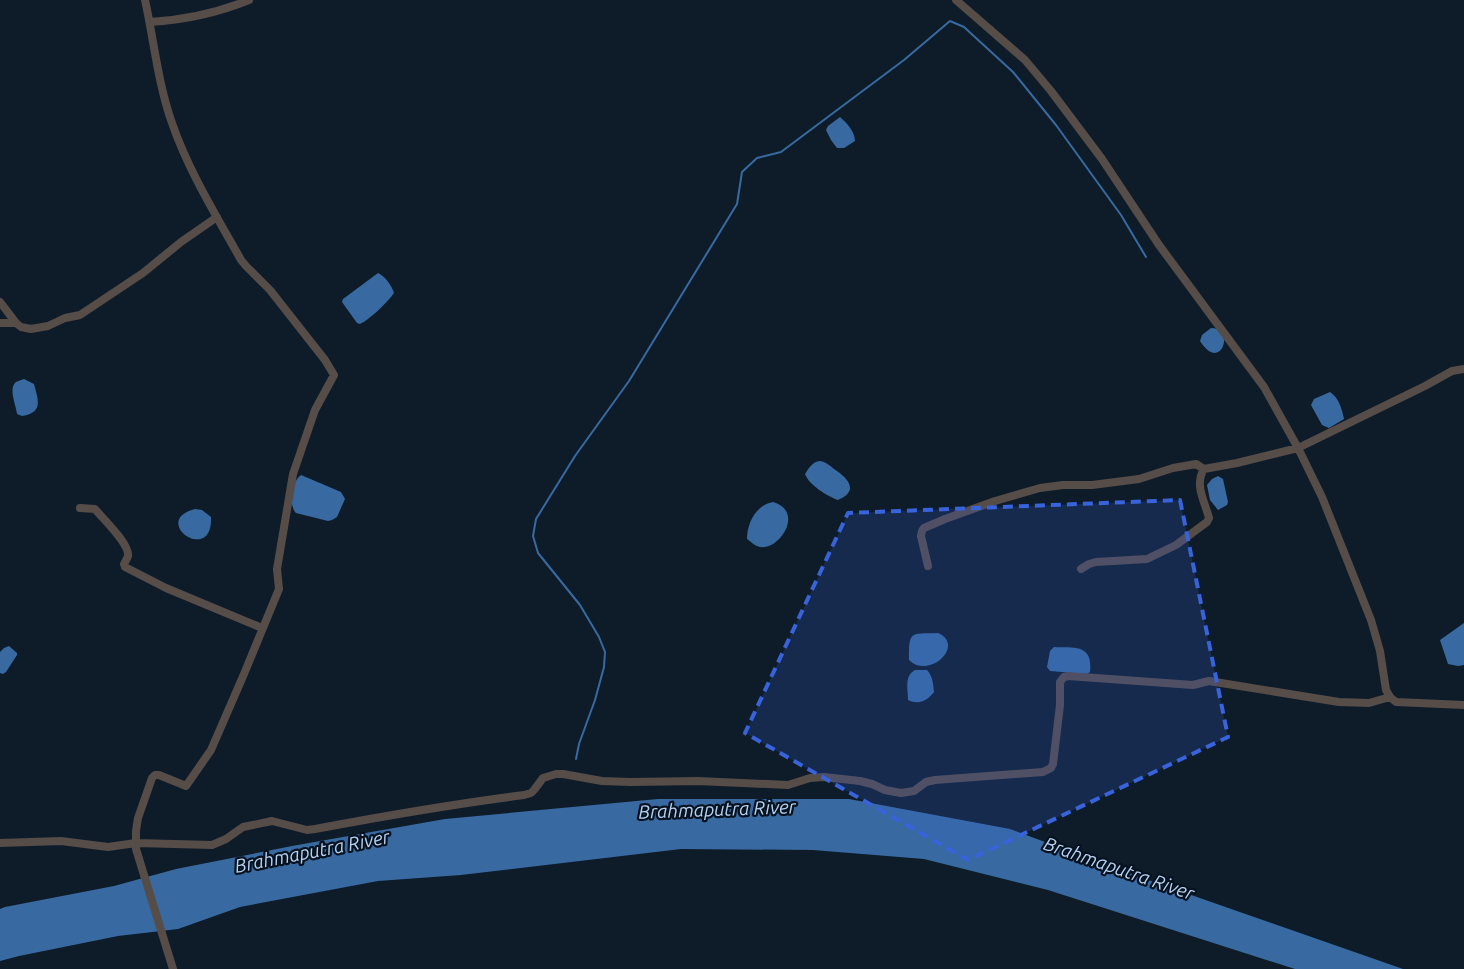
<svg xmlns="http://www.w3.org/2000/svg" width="1464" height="969" font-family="Ubuntu,sans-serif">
  <rect width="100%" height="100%" fill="#0e1c2a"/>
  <!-- water -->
  <path fill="#386aa1" d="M840,117c7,6 15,15 15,24l-11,7h-7l-6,-8 -5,-10 2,-4z
    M378,273c7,3 14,13 16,20 -6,9 -25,27 -34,31l-3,-1 -15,-21 1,-3z
    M1211,328c25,0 10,46 -11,13l2,-6z
    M24,379l10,5c4,16 10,28 -12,32l-5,-2c-1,-9 -9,-26 -1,-32 2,-1 5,-2 8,-3z
    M1330,392c9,6 12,17 14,27l-15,9 -7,-3 -11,-20 3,-6z
    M820,461c7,1 11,6 17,10 14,10 20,21 1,29 -11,-4 -29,-15 -33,-26 4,-6 7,-12 15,-13z
    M301,475l40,17 4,7 -8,18 -5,3 -4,1 -32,-8c-8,-8 -4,-32 5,-38z
    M1218,476l5,3 5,23 -1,3 -9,5 -8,-10 -3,-15 5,-6z
    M773,502c34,10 3,53 -16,44 -3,-1 -7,-5 -10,-7 0,-16 9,-34 26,-37z
    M195,509l7,1 9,7c2,49 -62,4 -16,-8z
    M1464,623v42l-6,1 -10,-2 -8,-24z
    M938,633c28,12 -9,47 -29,27 0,-30 1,-26 29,-27z
    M9,646l8,7v2l-11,17 -3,2 -3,-1v-21l4,-4z
    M1054,647c21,1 39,-3 36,25l-3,2 -37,-3 -3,-4 3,-16z
    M915,670h12c6,7 6,13 7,22 -7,9 -15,13 -26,8 0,-11 -4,-24 7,-30z
    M658,799h191l161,30 124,46 269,94h-108l-247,-79 -124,-31 -111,-9 -132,-1 -220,26 -83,6 -138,26 -62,22 -60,7 -99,20 -19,5v-52l5,-2 109,-21 62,-17 116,-23 153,-27z"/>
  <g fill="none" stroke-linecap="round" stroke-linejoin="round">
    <!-- stream -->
    <path stroke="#386aa1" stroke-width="2" d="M576,759l3,-15 16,-44 9,-33 1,-15 -6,-15 -19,-32 -42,-52 -5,-17 3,-17 39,-63 54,-75 108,-177 5,-32 15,-14 24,-6 123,-92 46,-39 14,6 49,45 43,53 65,90 25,42"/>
    <!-- minor -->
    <path stroke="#564c48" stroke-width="8" d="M145,0c9,41 13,84 27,123 16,47 45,94 69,137l5,6 24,24 55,70 9,15 -19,35 -22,64 -16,95 2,20 -35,85 -33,76 -25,36 -27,-11h-4l-3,3 -14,40 -2,13v18l37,120
      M956,0l69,60 26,31 51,68 57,86 105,142 34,61 24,49 49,123 9,31 6,39 4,7 6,5 68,3
      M150,22c34,-2 67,-9 99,-22
      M0,302l16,21 5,4 10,2 17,-3 17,-8 15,-3 63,-42 38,-31 36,-25
      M0,323h16
      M80,508l15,1c8,10 35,35 33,47 -1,3 -3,6 -4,8l1,3 41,21 96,40
      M928,566l-7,-30 1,-5 2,-3 21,-9 50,-18 45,-13 23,-3h29l47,-6 34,-11 23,-4 8,5 33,-6 61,-15 127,-62 27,-15 12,-2
      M1081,569l8,-5 7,-2 51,-3 29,-14 31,-23 2,-4c-4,-16 -15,-33 -5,-49
      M0,843l61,-2 47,6 28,-4 76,2 14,-6 17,-12 29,-6 35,9 8,-1c69,-13 139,-25 209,-34l7,-2 3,-3 9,-12 13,-4h7l39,7 28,1 68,-1 90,4 22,-7 14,-1 36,4 12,3 13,6 16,3 13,-2 12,-9 9,-2 108,-8 8,-4 2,-4 7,-59v-23l4,-5 4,-1 125,9 16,-4 130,21 30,1 21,-6"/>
  </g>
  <!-- marked area -->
  <path fill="#3863da" fill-opacity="0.2" stroke="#3863da" stroke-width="4" stroke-dasharray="10 6" stroke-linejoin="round" d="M1180,500l48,237 -260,123 -223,-127 103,-220z"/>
  <g text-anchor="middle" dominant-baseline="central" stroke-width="4.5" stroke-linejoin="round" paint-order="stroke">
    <!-- water labels -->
    <g font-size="19" font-style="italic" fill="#b5d0f0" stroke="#061220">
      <text transform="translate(717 809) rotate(-2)">Brahmaputra River</text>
      <text transform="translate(312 851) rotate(-11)">Brahmaputra River</text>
      <text transform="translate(1119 868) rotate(19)">Brahmaputra River</text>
    </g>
  </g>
</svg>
